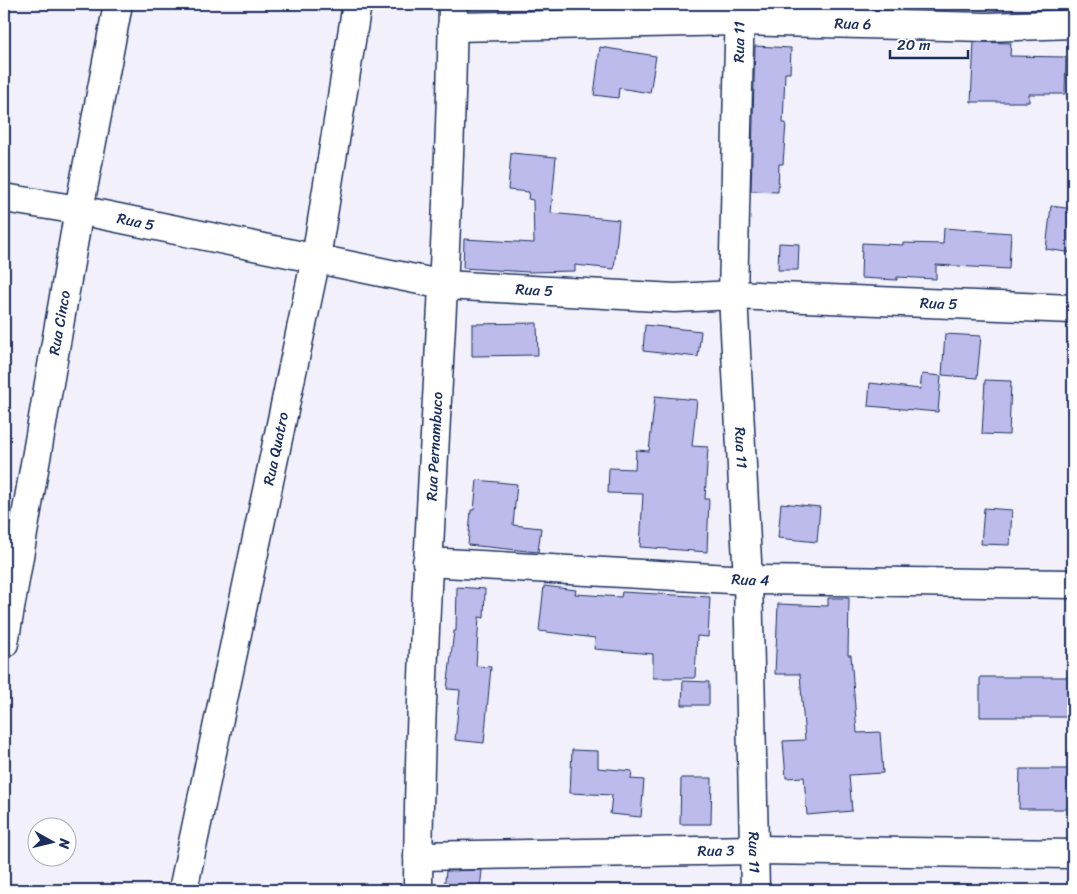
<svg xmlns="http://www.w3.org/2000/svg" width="1077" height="894" font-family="Sriracha,sans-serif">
  <rect width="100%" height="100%" fill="#f2f1fb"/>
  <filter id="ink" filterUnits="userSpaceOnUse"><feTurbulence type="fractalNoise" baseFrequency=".02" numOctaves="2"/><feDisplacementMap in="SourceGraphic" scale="10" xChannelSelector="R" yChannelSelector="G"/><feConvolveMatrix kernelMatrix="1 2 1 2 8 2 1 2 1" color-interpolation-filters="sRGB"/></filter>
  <g filter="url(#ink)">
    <!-- building -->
    <path fill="#bdbaec" stroke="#1b2f5e" d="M974,42l37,1 -1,13 56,1 -1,37h-36v8h-58z
      M755,46l36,2 -1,25h-5l-2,50h3l-3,41h-4l-1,28 -27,-1z
      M600,47l56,9 -6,37 -31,-5 -1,10 -24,-3z
      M511,153l45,4 -5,56 68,7 -5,49 -39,-4v6l-47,1 -65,-4 1,-29 70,4 -1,-43 -5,-1 1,-7 -21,-2z
      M1051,206l22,3v44l-27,-4z
      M944,228l67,5 -2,36 -73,-4v14l-39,-2v3l-36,-2 1,-35 41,2v-2l40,1z
      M779,243l20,1 -1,26h-20z
      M537,323l1,32 -66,1v-32z
      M645,325l56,6 -3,26 -55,-6z
      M945,334l36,2 -4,42 -35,-3z
      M922,374l19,2 -3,36 -70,-6 2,-23 50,6z
      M985,380l26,1 -2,54 -27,-1z
      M655,396l42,4 -5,46 16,1 -3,52h4l-2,53 -67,-5 3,-53 -35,-1 1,-25 26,1 1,-19 13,1z
      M477,480l40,4 -4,41 28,3 -3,24 -70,-7 3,-35h3z
      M781,503l39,4 -3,35 -39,-4z
      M984,508l28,2 -2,35 -29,-1z
      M544,586l32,4 -1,4 46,3 1,-5 88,5 -2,40 -11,-1 -2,42h-42v-24l-59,-5 1,-11 -56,-7z
      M457,587l28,2 -1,29 -5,-1 -3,49 15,1 -7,76 -29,-3 5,-50 -13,-1 7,-58h2z
      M828,598h21l-1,57h3l6,78 23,-1 3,41 -34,2 3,36 -45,4 -3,-38 -18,1 -3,-37 22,-1 -5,-66h-25l3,-70 50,2z
      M980,677h93v40h-93z
      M683,681l26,1v23h-27z
      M572,750l26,1v17l34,3 -1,8 13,1 -3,37 -31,-3 2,-19 -42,-2z
      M1020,769h53v40h-54z
      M681,778h31l-1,46h-31z
      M482,870l-2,20h-36l2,-19z"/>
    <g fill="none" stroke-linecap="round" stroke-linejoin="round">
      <defs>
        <g id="minor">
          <path id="s1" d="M740,4l-7,291 15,285 7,310"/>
          <path id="s2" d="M452,27l287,-6 248,6 86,-3"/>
          <path id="s3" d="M4,198l75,12 365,75 231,13 58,-3 340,14"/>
          <path id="s4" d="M427,562l321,18 325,4"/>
          <path id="s5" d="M4,643l75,-433 39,-206"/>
          <path id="s6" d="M418,856l336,-6 319,4"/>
          <path id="s7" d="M183,890l133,-632 41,-254"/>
        </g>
        <g id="tertiary">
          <path id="s8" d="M418,890c1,-296 31,-590 35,-886"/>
        </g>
      </defs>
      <!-- minor casing -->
      <use href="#minor" stroke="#1b2f5e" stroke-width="31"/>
      <!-- tertiary casing -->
      <use href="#tertiary" stroke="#1b2f5e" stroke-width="31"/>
      <!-- minor -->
      <use href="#minor" stroke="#fff" stroke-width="28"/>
      <!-- tertiary -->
      <use href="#tertiary" stroke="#fff" stroke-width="28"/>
    </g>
  </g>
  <g text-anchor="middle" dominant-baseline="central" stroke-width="4" stroke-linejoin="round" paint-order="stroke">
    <!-- street labels -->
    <g font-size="15" fill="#1b2f5e" stroke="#fff">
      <text stroke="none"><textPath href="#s2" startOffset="401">Rua 6</textPath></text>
      <text transform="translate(739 42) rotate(-89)">Rua 11</text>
      <text stroke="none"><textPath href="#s3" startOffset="134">Rua 5</textPath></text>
      <text stroke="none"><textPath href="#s3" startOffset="539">Rua 5</textPath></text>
      <text stroke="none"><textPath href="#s3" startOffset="944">Rua 5</textPath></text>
      <text stroke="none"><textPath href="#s5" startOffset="325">Rua Cinco</textPath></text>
      <text stroke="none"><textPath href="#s8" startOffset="444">Rua Pernambuco</textPath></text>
      <text stroke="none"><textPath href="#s1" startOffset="444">Rua 11</textPath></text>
      <text stroke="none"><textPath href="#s7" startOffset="451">Rua Quatro</textPath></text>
      <text stroke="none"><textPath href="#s4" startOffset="324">Rua 4</textPath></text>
      <text stroke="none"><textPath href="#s6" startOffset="298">Rua 3</textPath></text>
      <text stroke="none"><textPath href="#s1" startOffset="849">Rua 11</textPath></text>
    </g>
  </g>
  <!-- margin -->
  <rect width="1077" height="894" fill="none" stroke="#fff" stroke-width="20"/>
  <rect x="10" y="10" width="1057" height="874" fill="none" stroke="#1b2f5e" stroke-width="2" filter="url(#ink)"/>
  <!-- north arrow -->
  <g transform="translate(52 842) rotate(98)"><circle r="24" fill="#ffffff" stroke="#a4acbf"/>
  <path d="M0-4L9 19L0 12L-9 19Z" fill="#1b2f5e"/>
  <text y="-8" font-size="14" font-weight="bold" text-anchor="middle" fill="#1b2f5e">N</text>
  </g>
  <!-- scale -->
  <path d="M890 50v8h78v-8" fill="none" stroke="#1b2f5e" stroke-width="2.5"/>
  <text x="897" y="50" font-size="15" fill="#1b2f5e" stroke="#ffffff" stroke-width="4" paint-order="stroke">20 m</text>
</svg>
